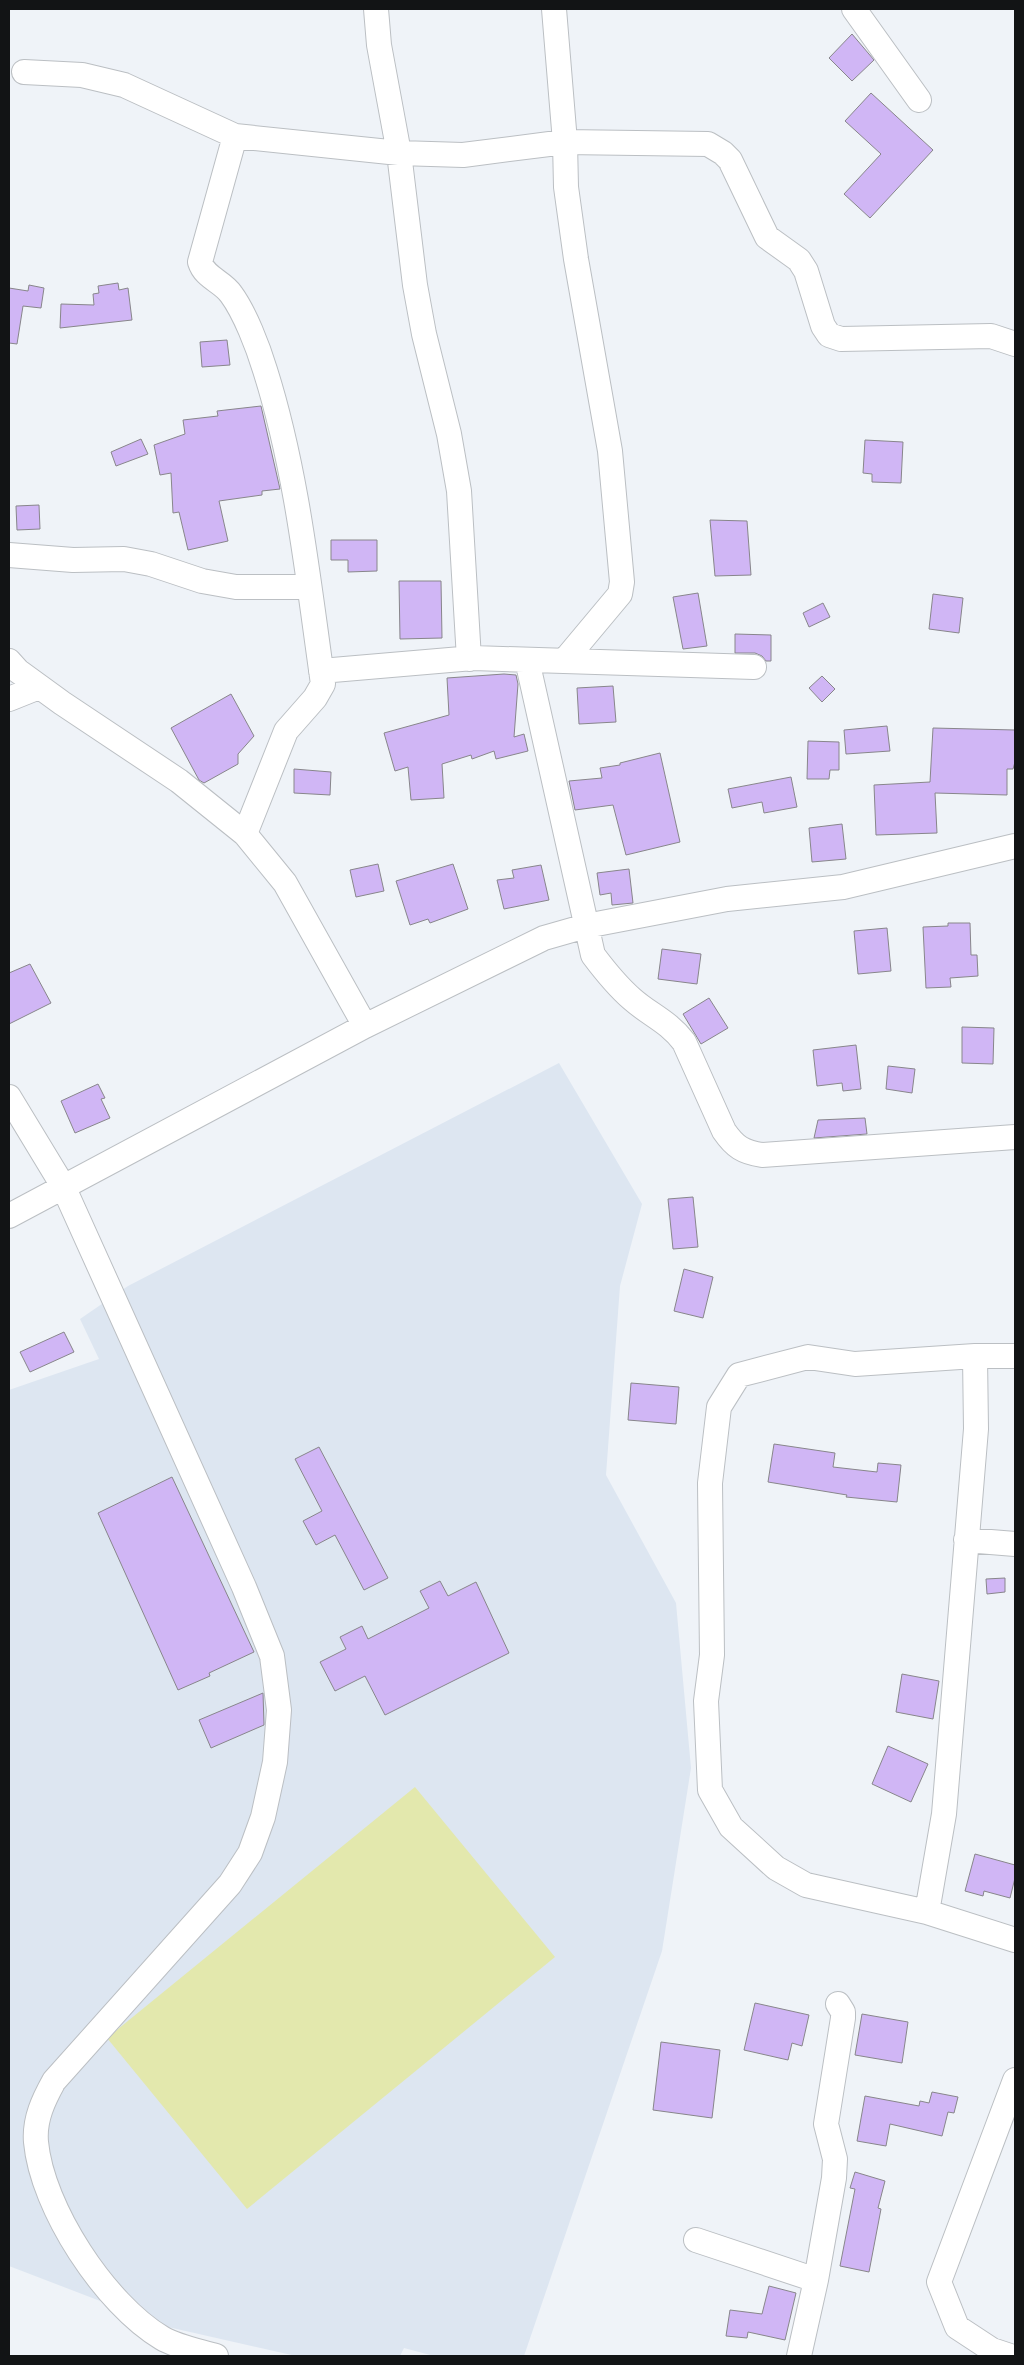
<svg xmlns="http://www.w3.org/2000/svg" width="1024" height="2365" font-family="'Alegreya Sans',sans-serif">
  <rect width="100%" height="100%" fill="#eff3f8"/>
  <!-- built -->
  <path fill="#dde6f1" d="M559,1063l83,141 -22,82 -14,189 70,128 15,165 -29,183 -138,405h-90l-30,-8 -4,8h-104l-128,-29 -159,-61v-876l90,-31 -19,-40 48,-33z"/>
  <!-- green -->
  <path fill="#e3e8ad" d="M415,1787l140,170 -308,252 -140,-171z"/>
  <!-- building -->
  <path fill="#d0b6f5" stroke="#88868b" d="M852,34l22,26 -22,21 -23,-23z
    M871,93l62,57 -63,68 -26,-24 37,-40 -36,-33z
    M118,283l1,7 9,-2 4,32 -72,8 1,-24 33,1 -1,-11 6,-1 -1,-7z
    M29,285l15,3 -3,20 -18,-2 -6,38 -8,-1v-55l19,3z
    M227,340l3,25 -28,2 -2,-25z
    M261,406l19,83 -18,2v4l-43,6 9,40 -40,9 -9,-38 -6,1 -2,-40 -11,2 -6,-30 31,-11 -2,-14 35,-4 -1,-5z
    M141,439l7,15 -32,12 -5,-14z
    M865,440l38,2 -2,41 -29,-1v-8l-9,-1z
    M39,505l1,24 -23,1 -1,-24z
    M710,520l37,1 4,54 -36,1z
    M331,540h46v31l-29,1v-12h-17z
    M399,581h42l1,57 -42,1z
    M698,593l9,53 -24,3 -10,-52z
    M933,594l30,4 -4,35 -30,-4z
    M823,603l7,14 -21,10 -6,-14z
    M735,634l36,1v26h-5l-4,-5 -7,-3h-20z
    M504,674l12,1 2,9 -4,53 10,-3 4,17 -32,8 -2,-8 -22,8 -1,-4 -29,9 2,34 -33,2 -3,-33 -13,4 -11,-38 65,-18 -2,-37z
    M822,676l13,13 -13,13 -13,-14z
    M613,686l3,36 -37,2 -2,-36z
    M231,694l23,42 -16,18v10l-34,19 -5,-3 -28,-52z
    M887,726l3,25 -44,3 -2,-24z
    M933,728l82,2v32l-2,7h-6v26l-72,-2 2,40 -61,2 -2,-50 56,-3z
    M808,741l31,1v28h-9l-1,9h-22z
    M660,753l20,89 -54,13 -13,-50 -38,5 -6,-29 33,-3 -2,-10 20,-3v-2z
    M294,769l37,3 -1,23 -36,-2z
    M791,777l6,30 -33,6 -2,-11 -30,6 -4,-19z
    M842,824l4,35 -34,3 -3,-34z
    M378,864l6,27 -28,6 -6,-27z
    M453,864l15,45 -38,14 -2,-4 -18,6 -14,-44z
    M541,865l8,35 -45,9 -7,-29 17,-2 -2,-8z
    M629,869l4,34 -21,2 -1,-12 -11,2 -3,-22z
    M948,923h22l1,32h6l1,21 -28,2 1,9 -25,1 -3,-61 25,-1z
    M887,928l4,43 -33,3 -4,-43z
    M662,949l39,5 -4,30 -39,-5z
    M30,964l21,39 -42,21v-51z
    M709,998l19,30 -27,16 -18,-30z
    M962,1027l32,1 -1,36 -31,-1z
    M856,1045l5,44 -18,2 -1,-8 -25,3 -4,-36z
    M888,1066l27,3 -3,24 -26,-4z
    M98,1084l7,14 -4,1 9,19 -35,15 -14,-32z
    M865,1118l2,16 -53,4 4,-18z
    M693,1197l5,50 -25,2 -5,-50z
    M684,1269l29,8 -10,41 -29,-7z
    M64,1332l10,20 -44,20 -10,-20z
    M631,1383l48,4 -3,37 -48,-4z
    M774,1444l61,9 -2,14 44,5 1,-9 23,2 -4,37 -51,-5 1,-2 -79,-13z
    M319,1447l69,131 -24,12 -29,-55 -19,10 -13,-24 19,-10 -27,-52z
    M172,1477l82,175 -45,21 1,3 -32,14 -80,-177z
    M1005,1578v14l-18,2 -1,-15z
    M440,1581l8,15 28,-14 33,71 -124,62 -20,-39 -30,15 -15,-29 26,-13 -6,-12 22,-11 6,13 61,-31 -9,-17z
    M902,1674l37,7 -6,38 -37,-7z
    M263,1693l1,32 -53,23 -12,-28z
    M888,1746l40,18 -17,38 -39,-18z
    M975,1854l40,11v13l-5,20 -26,-7 -1,5 -18,-5z
    M755,2003l54,12 -7,31 -10,-3 -4,17 -44,-10z
    M862,2014l46,8 -6,41 -47,-8z
    M661,2042l59,8 -8,68 -59,-8z
    M932,2092l26,5 -4,16 -6,-1 -6,24 -52,-12 -4,22 -29,-5 8,-45 54,10 1,-5 9,2z
    M855,2172l30,9 -7,27 3,1 -12,63 -29,-6 15,-77 -5,-1z
    M769,2286l27,7 -11,47 -37,-8 -1,6 -21,-2 4,-26 32,4z"/>
  <g fill="none" stroke-linecap="round" stroke-linejoin="round">
    <defs>
      <path id="minor" d="M376,9l3,36 20,108 16,132 9,49 25,100 10,57 10,168
        M554,9l11,133 1,45 10,72 34,192 12,131 -2,12 -56,67
        M854,9l65,91
        M24,72l58,3 42,10 111,51 164,17 64,2 102,-13 143,2 15,9 7,7 37,77 32,23 7,11 17,55 6,9 12,4 150,-3 24,8
        M235,136l-35,126c5,16 22,19 31,32 14,19 27,53 34,76 32,101 43,209 58,314l-8,14 -29,33 -41,103
        M9,555l64,5 51,-1 27,5 51,17 34,6h73
        M527,660l66,295c12,16 24,31 39,44 18,16 36,22 52,43l40,89c11,16 19,21 38,24l253,-18
        M9,661l9,10 44,32 117,78 66,53 40,49 80,143
        M321,671l152,-13 281,9
        M9,699l30,-12
        M9,1097l54,89 181,401 28,69 7,54 -4,52 -12,55 -13,36 -20,31 -176,197c-10,18 -20,38 -18,61 6,66 69,162 126,196 15,9 37,13 54,18
        M9,1216l356,-190 179,-88 42,-12 141,-27 116,-12 172,-41
        M975,1356h40
        M966,1540l49,4
        M927,1912l17,-98 32,-385 -1,-73 -120,8 -47,-7 -69,18 -20,32 -9,76 2,172 -6,46 4,89 21,37 45,41 30,17 121,27 88,28
        M696,2240l120,40
        M799,2356l17,-76 18,-102 1,-19 -9,-35 17,-106v-6l-5,-8
        M1010,2356l-18,-6 -35,-23 -18,-45 76,-202"/>
    </defs>
    <!-- minor casing -->
    <use href="#minor" stroke="#bbbfc3" stroke-width="26"/>
    <!-- minor -->
    <use href="#minor" stroke="#fff" stroke-width="24"/>
  </g>
  <!-- border -->
  <rect width="1024" height="2365" fill="none" stroke="#121415" stroke-width="20"/>
</svg>
